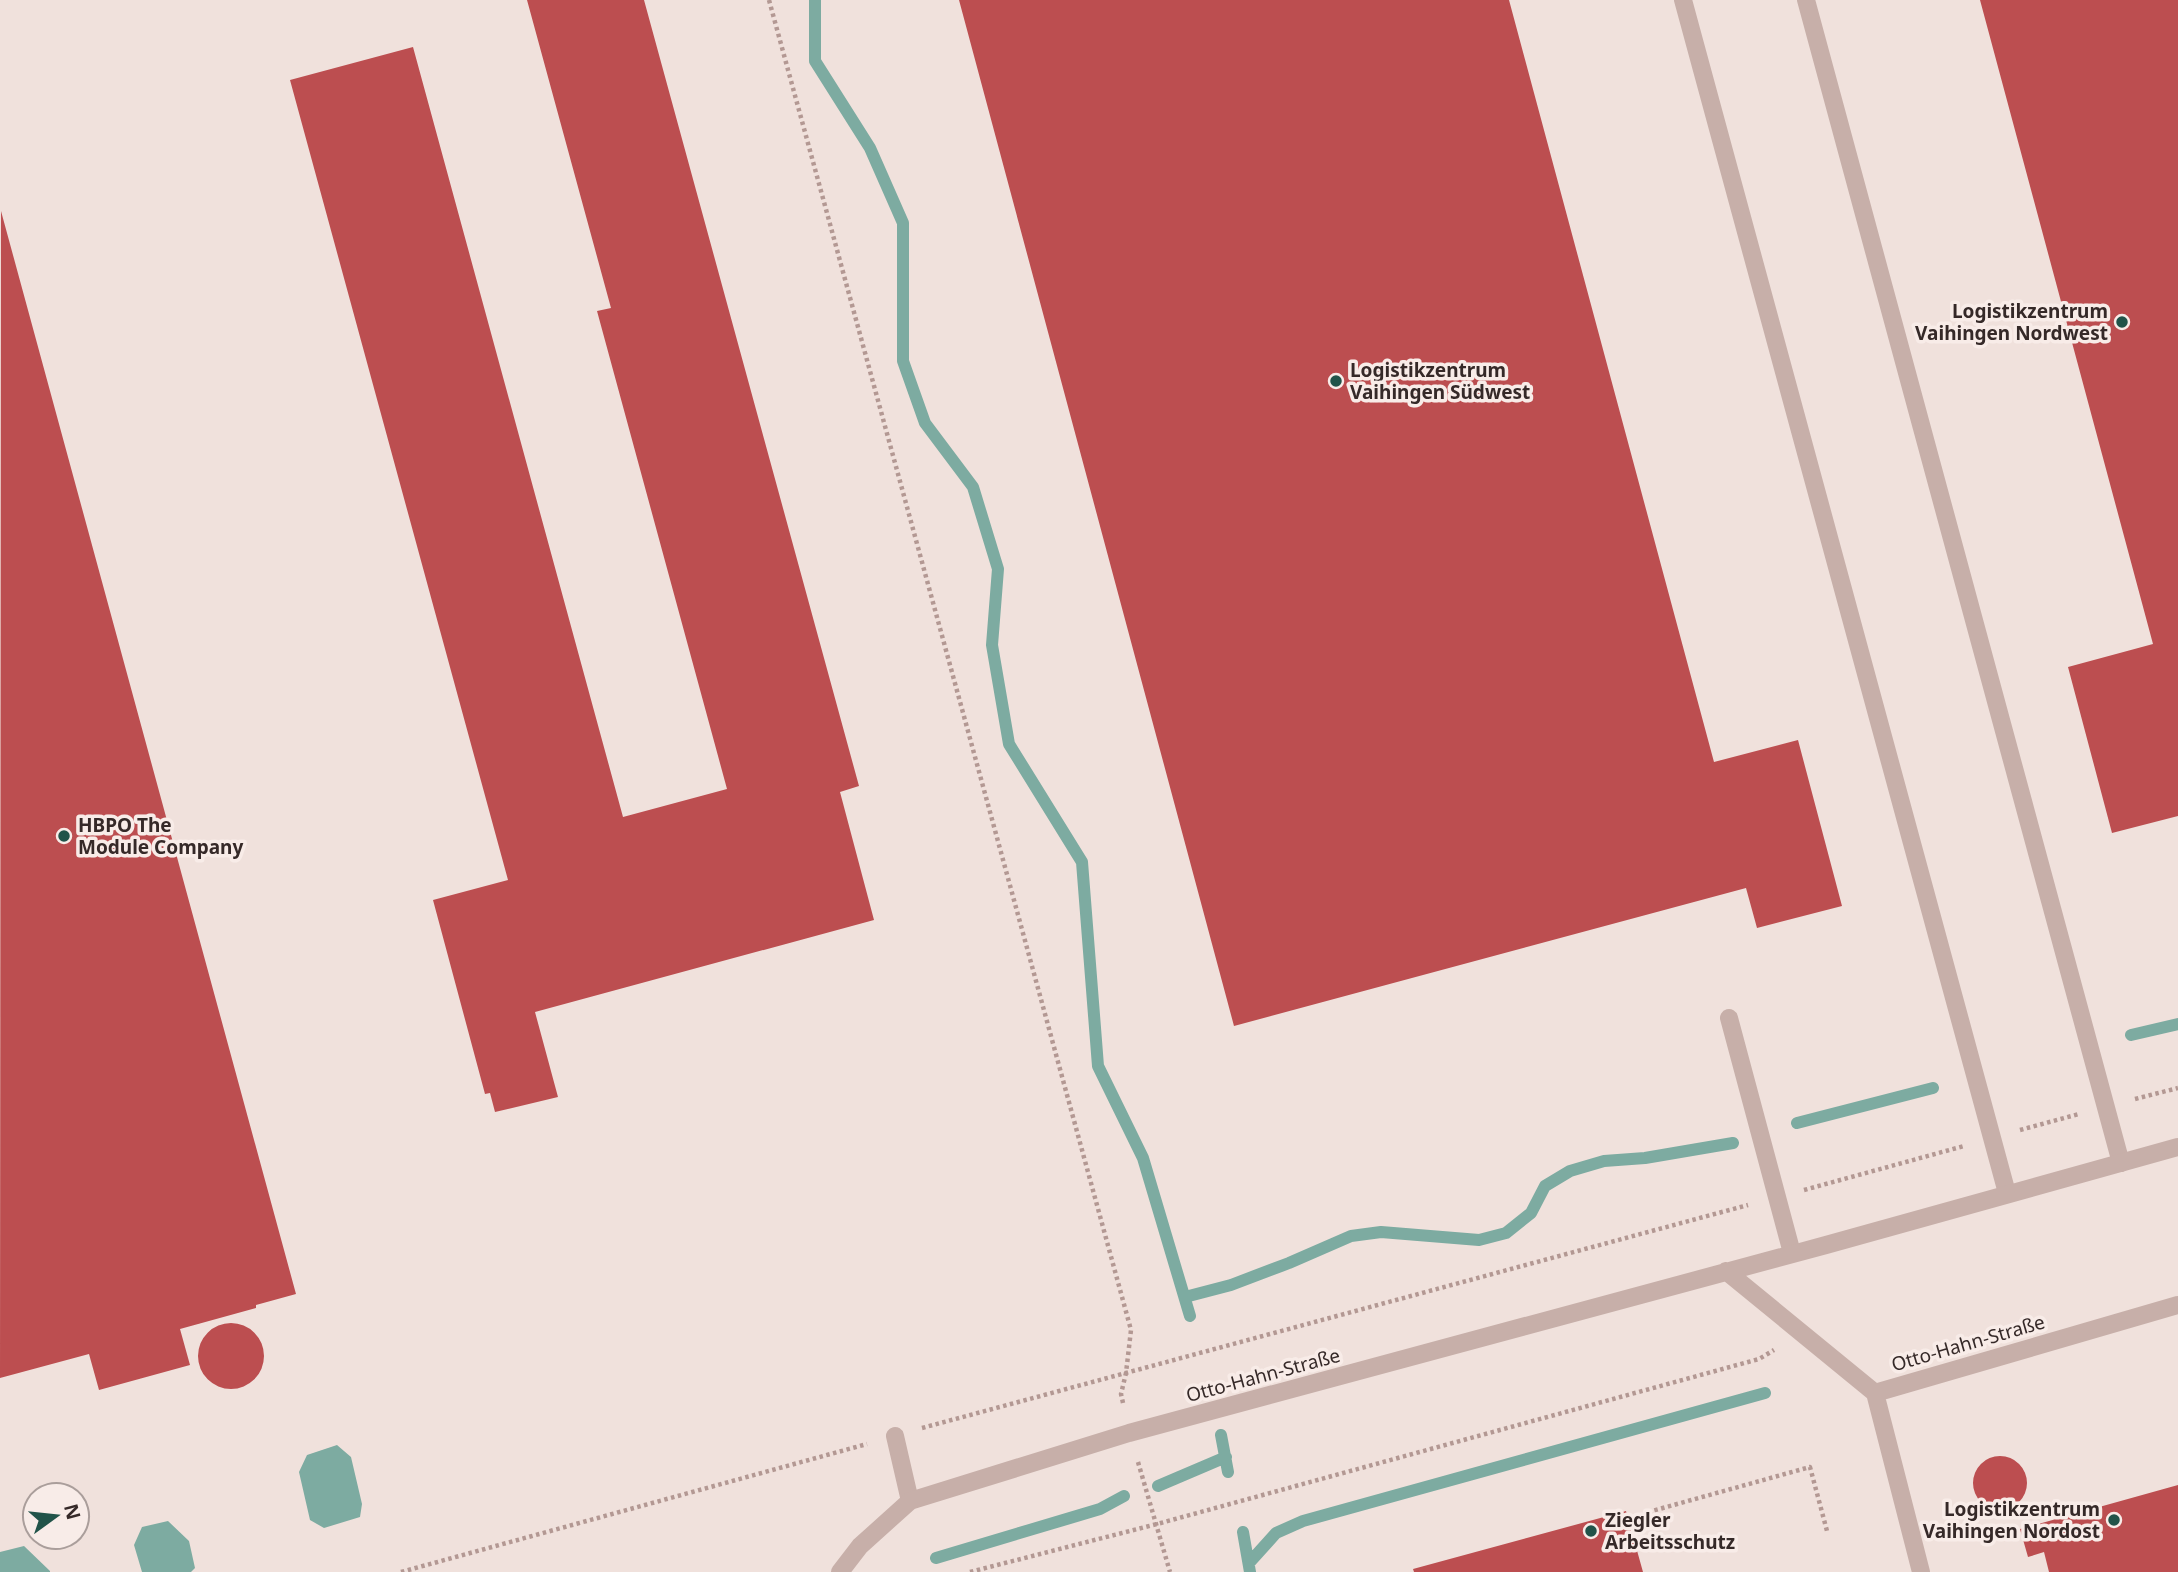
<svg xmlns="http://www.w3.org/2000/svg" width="2178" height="1572" font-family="'Noto Sans',sans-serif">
  <rect width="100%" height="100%" fill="#f0e1dc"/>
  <!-- water -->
  <path fill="#7daba1" d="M337,1445l14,12 11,47 -2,13 -36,11 -14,-8 -11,-48 8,-17z
    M168,1521l21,20 6,27 -4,4h-49l-8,-27 8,-18z
    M24,1546l26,25v1h-50v-20z"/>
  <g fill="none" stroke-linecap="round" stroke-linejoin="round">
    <!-- stream -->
    <path stroke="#7daba1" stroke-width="12" d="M815,0v61l55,87 33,75v138l22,62 48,64 25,82 -6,76 17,99 73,118 16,204 45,92 47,158
      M2131,1035l47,-11
      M1797,1123l136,-35
      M1185,1297l46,-12 58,-22 62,-27 30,-4 98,8 27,-7 25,-20 14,-27 25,-15 34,-10 41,-3 88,-15
      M1221,1435l7,37
      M1158,1486l68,-29
      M1243,1532l7,40
      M936,1558l164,-49 24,-13
      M1249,1563l27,-30 27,-12 462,-128"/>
  </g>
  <!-- building -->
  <path fill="#bc4e50" d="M527,0h117l215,786 -19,6 34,128 -339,92 23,85 -63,15 -5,-19 -5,1 -52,-194 75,-20 -218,-800 123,-33 210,770 104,-28 -130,-478 14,-3z
    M959,0h550l205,762 84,-22 44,166 -85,22 -11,-40 -512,138z
    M1980,0h198v816l-66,17 -44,-166 85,-23z
    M1,211l295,1083 -40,11v3l-76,21 10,36 -91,25 -10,-36 -89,24z
    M198 1356a33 33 0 1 1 66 0a33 33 0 1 1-66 0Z
    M1973 1483a27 27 0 1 1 54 0a27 27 0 1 1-54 0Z
    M2178,1485v87h-129l-5,-20 -16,5 -8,-28z
    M1626,1511l17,61h-229l-1,-3z"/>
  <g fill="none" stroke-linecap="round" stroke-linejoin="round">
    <!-- path -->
    <path stroke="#b39893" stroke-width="4.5" stroke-dasharray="3.5 3.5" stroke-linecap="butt" d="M769,0l362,1330 -5,43 -5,21 2,9
      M2135,1099l43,-11
      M2020,1130l59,-16
      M1804,1190l160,-44
      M922,1428l826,-223
      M1138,1462l32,110
      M1639,1533l13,-22 158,-44 17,64
      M401,1572l466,-128
      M970,1572l187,-48 602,-165 15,-9"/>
    <!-- service -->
    <path stroke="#c7afa9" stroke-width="18" d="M1683,0l324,1193
      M1806,0l315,1163
      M1729,1018l63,235
      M895,1436l15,65"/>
    <!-- minor -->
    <path stroke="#c7afa9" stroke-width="18" d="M1726,1271l149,122
      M1875,1393l303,-88
      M1875,1393l46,179
      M840,1572l20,-26 50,-45 219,-68 697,-188 352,-98"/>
  </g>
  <!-- markers -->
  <g fill="#215349" stroke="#f8ece8" stroke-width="2.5">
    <circle cx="2122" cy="322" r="7"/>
    <circle cx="1336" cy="381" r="7"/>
    <circle cx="64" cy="836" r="7"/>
    <circle cx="2114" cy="1520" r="7"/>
    <circle cx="1591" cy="1531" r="7"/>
  </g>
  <g text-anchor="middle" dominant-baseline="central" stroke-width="7" stroke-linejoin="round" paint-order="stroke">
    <!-- poi labels -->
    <g font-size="19" font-weight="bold" fill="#352928" stroke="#f8ece8" text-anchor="start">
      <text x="2108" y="311" text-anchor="end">Logistikzentrum<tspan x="2108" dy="22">Vaihingen Nordwest</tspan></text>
      <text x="1350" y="370">Logistikzentrum<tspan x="1350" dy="22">Vaihingen Südwest</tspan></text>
      <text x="78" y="825">HBPO The<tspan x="78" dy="22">Module Company</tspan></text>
      <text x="2100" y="1509" text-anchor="end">Logistikzentrum<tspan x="2100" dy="22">Vaihingen Nordost</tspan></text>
      <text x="1605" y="1520">Ziegler<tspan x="1605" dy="22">Arbeitsschutz</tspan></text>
    </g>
    <!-- street labels -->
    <g font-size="19" fill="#352928" stroke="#f8ece8">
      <text transform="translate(1968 1343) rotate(-16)">Otto-Hahn-Straße</text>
      <text transform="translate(1263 1375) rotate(-15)">Otto-Hahn-Straße</text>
    </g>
  </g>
  <!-- north arrow -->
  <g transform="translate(56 1516) rotate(75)"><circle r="33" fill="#f8ece8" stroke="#aa9e9b" stroke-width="2"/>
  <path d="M0-5L12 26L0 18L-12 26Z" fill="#215349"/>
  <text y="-10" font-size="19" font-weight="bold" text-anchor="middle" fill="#352928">N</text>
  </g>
</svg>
